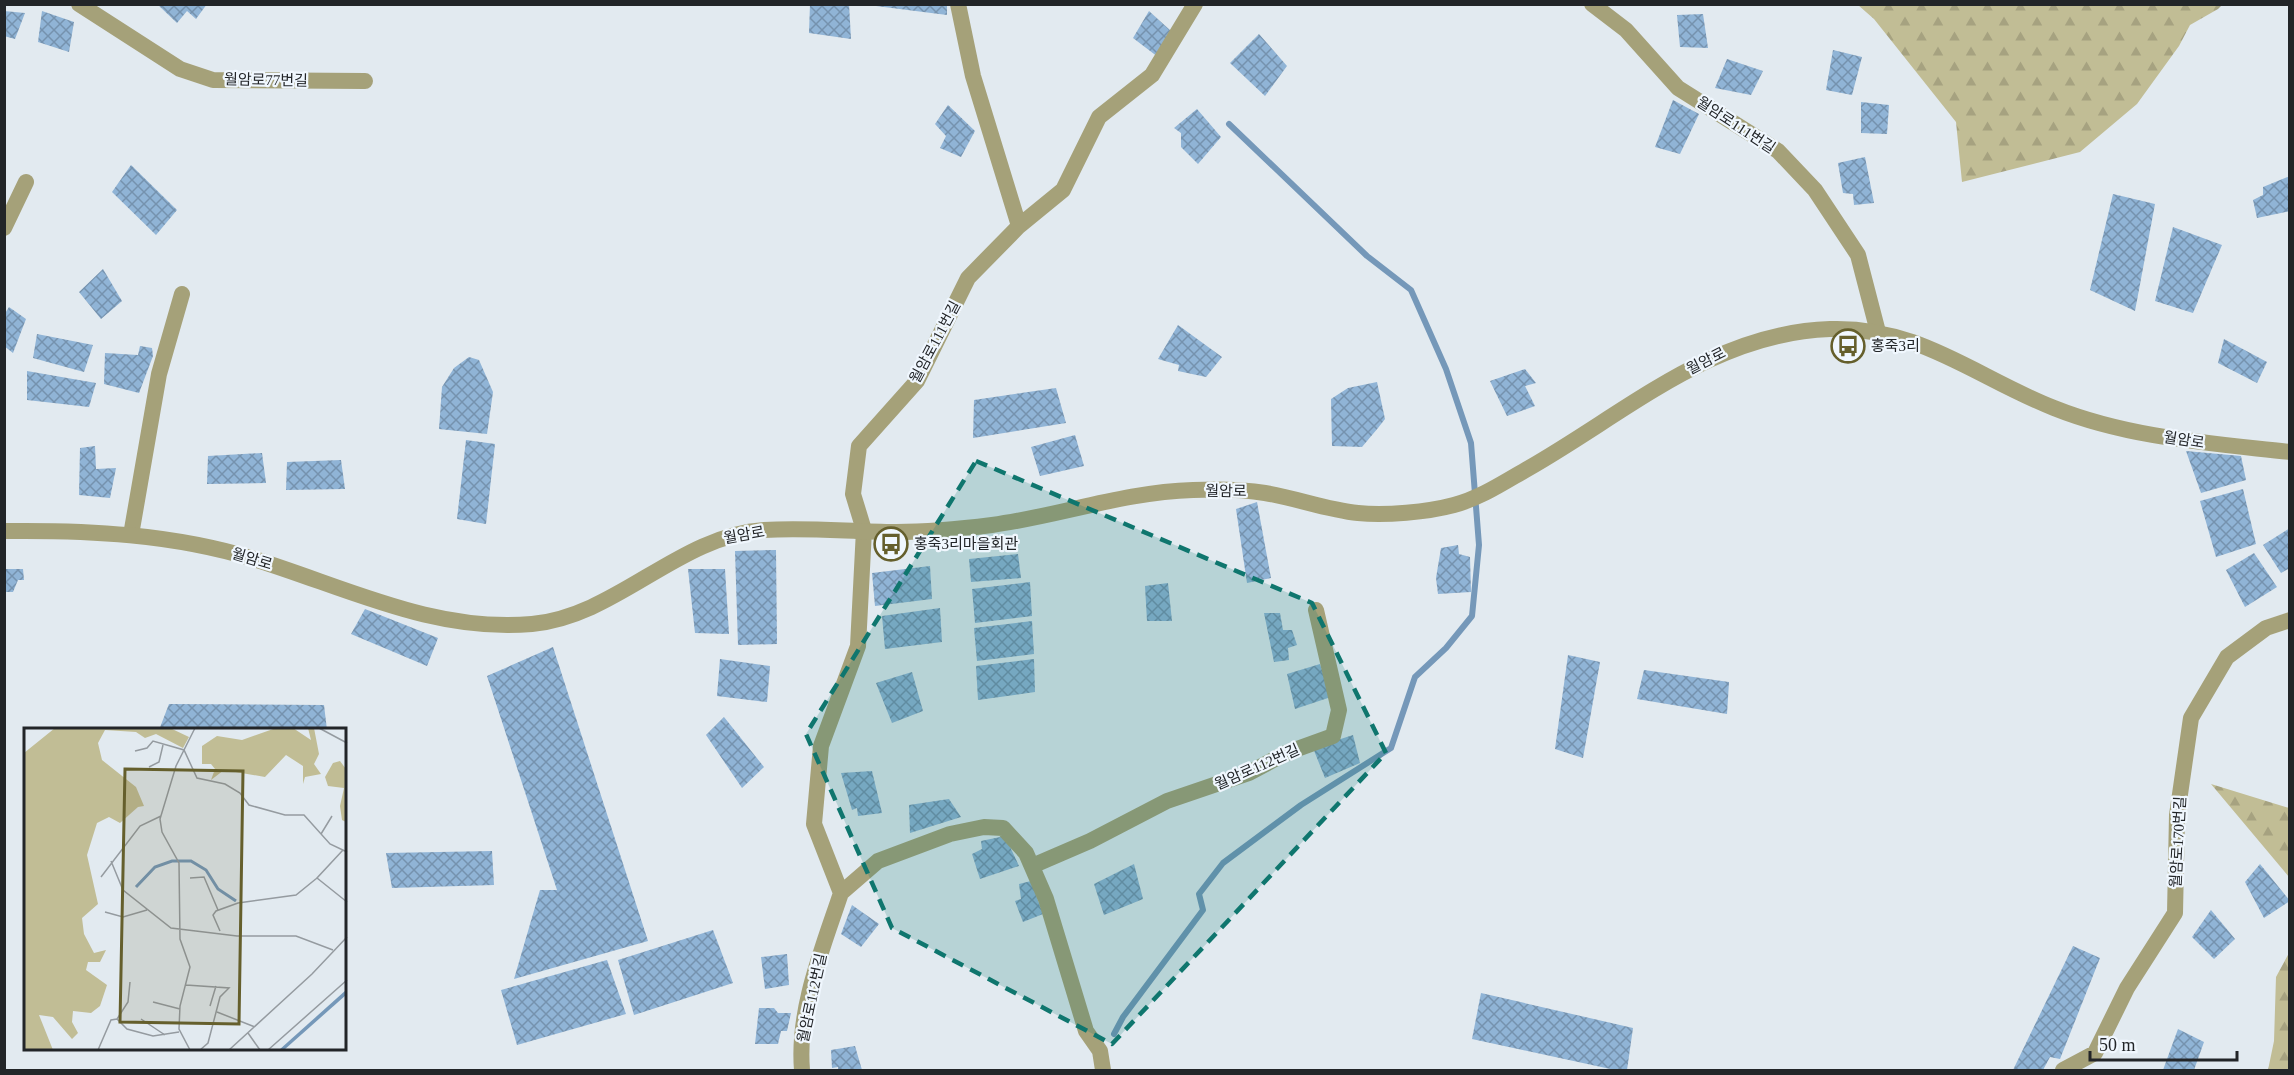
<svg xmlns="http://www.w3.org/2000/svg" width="2294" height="1075" font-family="'Times New Roman','Noto Sans KR',serif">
  <defs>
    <pattern id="forest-firs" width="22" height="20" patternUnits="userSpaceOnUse" patternTransform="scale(1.5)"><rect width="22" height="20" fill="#c1bd95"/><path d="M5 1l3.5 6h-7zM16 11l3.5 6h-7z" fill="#a6a280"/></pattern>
    <pattern id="building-cross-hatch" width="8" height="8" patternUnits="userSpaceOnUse" patternTransform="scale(1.5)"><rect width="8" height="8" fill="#90b4d6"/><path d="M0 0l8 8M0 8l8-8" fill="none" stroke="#7592ae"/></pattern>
  </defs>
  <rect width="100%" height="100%" fill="#e2eaf0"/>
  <!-- forest -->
  <path fill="url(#forest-firs)" d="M1858,5h364l-4,4 -28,16 -11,21 -42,58 -57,48 -118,30 -6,-60 -82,-103z
    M2211,784l78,24v69z
    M2289,953v117h-21l6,-29 2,-64z"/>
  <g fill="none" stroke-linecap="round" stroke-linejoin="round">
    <!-- stream -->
    <path stroke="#7598b9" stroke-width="6" d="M1114,1034l9,-17 80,-107 -4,-16 24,-31 78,-58 90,-57 24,-71 31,-29 26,-32 7,-71 -8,-102 -25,-74 -35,-79 -44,-34 -138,-132"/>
  </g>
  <!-- building -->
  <path fill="url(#building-cross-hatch)" d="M157,4h50l-11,15 -9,-8 -10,12z
    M810,4h39l2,35 -42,-6z
    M876,4h71v11l-71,-9z
    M4,11l21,2 -10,26 -11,-3z
    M42,11l32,11 -5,30 -31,-10z
    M1149,11l22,20 -13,26 -25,-19z
    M1703,14l5,34 -28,-1 -3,-32z
    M1259,34l28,32 -22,30 -35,-33z
    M1833,50l29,7 -10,38 -26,-5z
    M1727,59l36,12 -12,24 -36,-7z
    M1673,100l26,14 -19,40 -25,-7z
    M1861,102l28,3 -2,29 -26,-1z
    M948,105l27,26 -14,26 -21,-9 6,-12 -11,-12z
    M1197,109l24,28 -23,27 -17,-17v-14l-7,-5z
    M1865,157l9,46 -20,2 -1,-11 -10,-1 -5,-30z
    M131,165l46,45 -21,25 -44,-43z
    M2290,176v35l-33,7 -4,-18 10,-5v-8z
    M2113,194l42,10 -20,107 -45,-21z
    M2173,227l49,18 -29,68 -38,-12z
    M103,269l19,32 -21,18 -22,-27z
    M9,307l17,12 -13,34 -9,-7v-31z
    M1178,325l44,32 -16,20 -28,-6 1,-6 -21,-6z
    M37,334l56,11 -9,27 -51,-14z
    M2224,339l43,23 -10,21 -39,-20z
    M140,346l12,2 1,8 -14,37 -35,-9 1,-31 33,2z
    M469,357l10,3 14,32 -6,42 -48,-5 3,-42 12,-19z
    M1525,369l11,14 -11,3 10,20 -28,10 -17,-35z
    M27,371l69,12 -7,24 -62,-7z
    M1377,382l8,37 -7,9 -16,19 -30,-1 -1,-47 17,-11z
    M1056,388l10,35 -93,15 1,-38z
    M1075,435l9,31 -44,10 -9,-29z
    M466,440l29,4 -9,80 -29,-5z
    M95,446l1,23 20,-1 -6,30 -31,-3 1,-47z
    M2186,451l55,5 5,24 -45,13z
    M262,453l4,30 -59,1 1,-28z
    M341,460l4,29 -59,1 1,-28z
    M2243,489l13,55 -40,13 -16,-56z
    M1257,502l14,76 -24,5 -11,-74z
    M2290,528v40l-9,5 -18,-28z
    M1458,545l1,9 11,3 1,35 -33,2 -2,-16 5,-30z
    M776,550l1,94 -39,1 -3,-94z
    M2254,553l23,34 -32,20 -19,-37z
    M1018,554l3,24 -50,4 -2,-23z
    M930,566l2,33 -57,7 -3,-33z
    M5,569h18l1,11h-6l-5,12h-8z
    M688,569h37l4,65 -34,-1z
    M1030,582l2,34 -57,7 -3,-34z
    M1168,583l4,38h-25l-2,-35z
    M940,608l2,34 -57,7 -3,-33z
    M365,609l73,29 -11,28 -76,-32z
    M1264,613h16l3,17h9l5,15 -9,3 1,12 -15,2z
    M1032,621l2,33 -57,7 -3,-33z
    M553,647l95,294 -134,38 26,-89h17l-70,-214z
    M1568,655l32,7 -17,96 -28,-9z
    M720,659l50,7 -3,36 -50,-6z
    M1034,659l1,33 -57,8 -2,-34z
    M1320,664l11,33 -36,12 -8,-35z
    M1644,670l85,12 -2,32 -90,-15z
    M912,672l11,39 -31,12 -16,-40z
    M169,704l155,1 3,25h-168z
    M724,717l40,50 -22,21 -36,-53z
    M1353,735l7,28 -35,15 -12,-30z
    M872,771l10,42 -24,3 -1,-8 -5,2 -11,-37z
    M949,799l12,18 -51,16 -1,-28z
    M1005,836l14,30 -39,13 -8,-25 10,-5 -1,-8z
    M492,851l2,34 -102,3 -6,-35z
    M1134,864l9,35 -39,16 -10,-31z
    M2260,864l30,37 -26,17 -19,-36z
    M1031,881l12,33 -20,8 -8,-21 6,-2 -2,-15z
    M852,905l27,19 -18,23 -20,-13z
    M2211,910l24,29 -21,20 -22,-22z
    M713,930l20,53 -99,32 -16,-55z
    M2073,946l27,12 -40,101 -10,-2 -7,13h-30z
    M787,954l2,31 -24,4 -4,-32z
    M607,960l19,54 -109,31 -16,-55z
    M1481,993l152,35 -6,42h-12l-143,-31z
    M759,1008h15l4,5h13l-4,18h-6l-3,13h-23z
    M2178,1029l26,13 -10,28h-31z
    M855,1046l7,24h-24v-3l-6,1 -1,-18z"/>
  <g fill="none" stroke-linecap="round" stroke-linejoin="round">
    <!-- minor -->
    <path stroke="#a5a179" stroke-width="16" d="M79,4l101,65 33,11 152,1
      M958,4l15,72 46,150
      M1592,4l34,26 52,58 100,63 37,39 43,65 20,77
      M4,228l22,-46
      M131,535l28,-161 23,-80
      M1032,866l58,-25 77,-40 82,-28 37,-20 47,-17 6,-26 -23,-100
      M841,893l37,-32 72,-27 34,-7 19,1 23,25 20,46 40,132 14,20 3,19
      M802,1070c-5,-60 20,-120 39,-177l-27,-69 7,-78 37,-100 6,-116 -11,-36 6,-48 58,-65 51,-103 51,-52 44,-36 36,-73 53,-42 43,-71
      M2063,1070l32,-17 32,-65 48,-75 2,-98 14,-97 36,-61 39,-29 24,-8"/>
    <!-- tertiary -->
    <path stroke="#a5a179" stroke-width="16" d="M4,531c84,-1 169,3 250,28 91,28 180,74 278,65 85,-8 146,-88 232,-94 44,-3 88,2 132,2 32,0 64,-3 96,-7 67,-9 132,-33 201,-35 24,-1 48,-1 72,3 31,5 62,17 93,20 27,3 70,-1 96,-8 27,-7 52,-24 75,-37 98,-56 184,-135 301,-139 89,-3 147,49 224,79 75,30 156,35 236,44"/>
  </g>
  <!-- marked area -->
  <path fill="#0f766e" fill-opacity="0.2" stroke="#0f766e" stroke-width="4.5" stroke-dasharray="12 8" stroke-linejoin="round" d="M976,461l336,142 74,150 -274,291 -220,-116 -86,-194z"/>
  <!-- icons -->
  <defs>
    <symbol id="bus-ring" viewBox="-11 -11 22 22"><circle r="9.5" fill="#f0f7fe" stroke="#655f2c" stroke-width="1.5"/><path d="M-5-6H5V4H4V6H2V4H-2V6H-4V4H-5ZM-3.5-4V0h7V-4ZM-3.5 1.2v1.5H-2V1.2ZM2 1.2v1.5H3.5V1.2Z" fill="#655f2c"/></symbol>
  </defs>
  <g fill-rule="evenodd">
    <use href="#bus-ring" x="1829" y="327" width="38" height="38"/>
    <use href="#bus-ring" x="872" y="525" width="38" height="38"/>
  </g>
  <g text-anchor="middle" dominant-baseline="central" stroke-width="4.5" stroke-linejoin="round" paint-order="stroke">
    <!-- street labels -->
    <g font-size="15" fill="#222528" stroke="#f0f7fe">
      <text transform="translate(266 80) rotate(1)">월암로77번길</text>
      <text transform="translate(1736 125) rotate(33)">월암로111번길</text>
      <text transform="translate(935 342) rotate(-62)">월암로111번길</text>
      <text transform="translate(1706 361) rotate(-27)">월암로</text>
      <text transform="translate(2184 440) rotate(9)">월암로</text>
      <text transform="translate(1226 491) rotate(1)">월암로</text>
      <text transform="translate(744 535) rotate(-10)">월암로</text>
      <text transform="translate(252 559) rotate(17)">월암로</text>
      <text transform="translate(1257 767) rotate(-24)">월암로112번길</text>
      <text transform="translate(2178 842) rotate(-87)">월암로170번길</text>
      <text transform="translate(812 998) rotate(-78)">월암로112번길</text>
    </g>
    <!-- poi labels -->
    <g font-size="15" fill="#222528" stroke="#f0f7fe" text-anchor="start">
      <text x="1871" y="346">홍죽3리</text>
      <text x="914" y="544">홍죽3리마을회관</text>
    </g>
  </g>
  <!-- overview -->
  <g transform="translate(24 728)">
    <rect width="322" height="322" fill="#e2eaf0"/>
    <path d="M31,0h115l19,9 -6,11 -27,-14 -11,4 -9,-6 -31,-2 -7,13 4,17 34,27 8,19 -6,1 -18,16 -11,-6 -12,6 -10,32 11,49 -16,14 2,16 10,19 12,-3 -6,12h-12l-2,8 21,15 -7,21 -9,7 -18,-2 -1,11 6,11 -6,6 -19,-22 -14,-2 14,35h-29v-297zM252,0h17l18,12 -3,-12h6l5,26 -5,10 7,10 -16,3 -2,7v-18l-17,-11 -21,22 -41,-7 -13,10 4,-11 -4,-5h-9v-18l15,-10 25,4zM316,33l6,8v53l-4,-2 -2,-14 4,-18 -16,-2 -3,-9 8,-14z" fill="#c1bd95"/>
    <path d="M322,262v5l-62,55h-5z" fill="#7598b9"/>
    <path fill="none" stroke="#7598b9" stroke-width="3" d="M112,159l19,-20 17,-6h19l15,9 12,19 18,12"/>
    <path fill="none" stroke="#959ba0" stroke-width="1.5" d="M295,0l28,15M111,23l12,-3 6,-7 31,9 13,28 28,6 15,9 9,12 36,10h19l26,29 17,8M125,39l10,-5 4,-17M297,106l11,-18M319,122l-26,28 30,24M87,133l12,29 48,38 66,8h59l37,14M77,149l39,-51 21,-10M166,150l14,-1 14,33M81,184l18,5 24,-7M196,203l-7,-16 3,-4 22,-8 58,-8 21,-17M162,257l43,3 -9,9 -12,46 -8,7M129,274l27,7M186,278l6,-20M193,284l38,15M93,291l10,10 26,7 26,-4M117,291l24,16M224,305l12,17M74,322l13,-30 6,-1 11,-17 2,-20M166,322l-11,-21 1,-23 10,-39 -10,-28 -1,-76 -17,-31 -2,-13 16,-53 19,-38M205,322l83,-76 35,-37M244,322l79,-70"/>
    <path fill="#655f2c" fill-opacity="0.15" stroke="#655f2c" stroke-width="3" d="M101,41l118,2 -4,253 -119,-2z"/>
    <rect width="322" height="322" fill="none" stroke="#222528" stroke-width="3"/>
  </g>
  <!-- border -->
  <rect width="2294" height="1075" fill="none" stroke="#222528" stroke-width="12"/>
  <!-- scale -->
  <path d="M2090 1051v9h147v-9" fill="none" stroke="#222528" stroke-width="3"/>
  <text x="2099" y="1051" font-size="18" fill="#222528" stroke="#f0f7fe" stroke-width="4.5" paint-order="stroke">50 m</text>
</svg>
